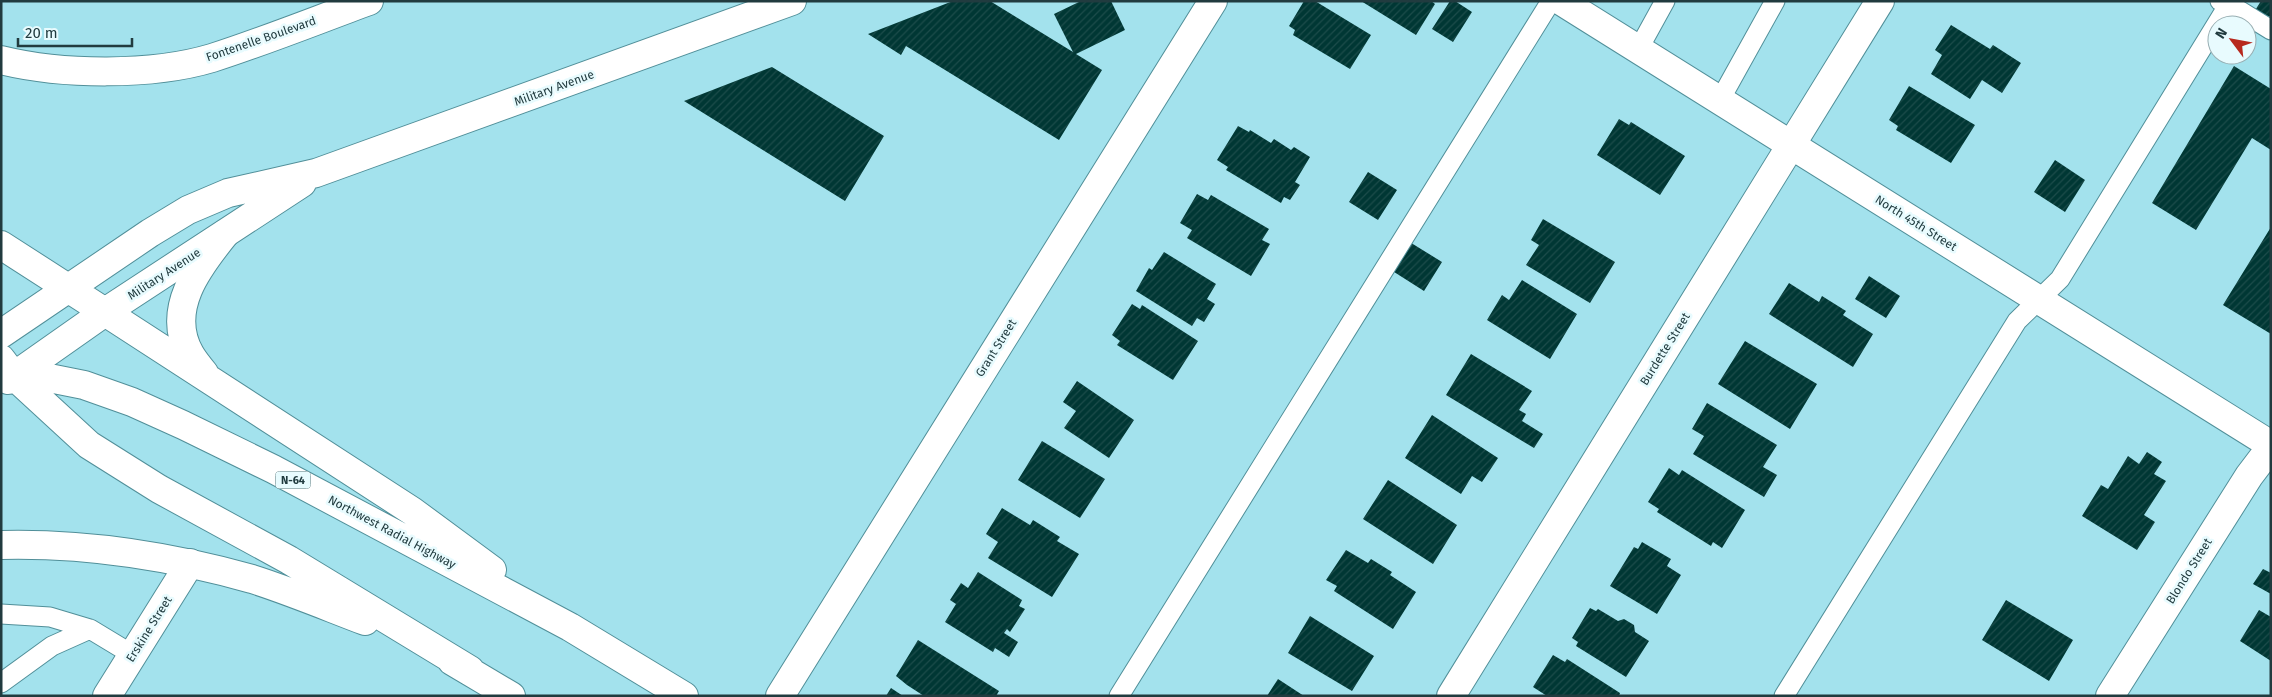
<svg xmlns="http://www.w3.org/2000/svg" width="2272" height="697" font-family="'Fira Sans',sans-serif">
  <defs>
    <pattern id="building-hatch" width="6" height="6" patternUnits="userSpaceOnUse" patternTransform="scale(1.25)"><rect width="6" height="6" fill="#003734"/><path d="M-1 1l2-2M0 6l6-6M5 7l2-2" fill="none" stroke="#1c4c4a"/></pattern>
  </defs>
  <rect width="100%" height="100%" fill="#a3e2ed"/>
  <!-- building -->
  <path fill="url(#building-hatch)" d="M953,1h37l83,51 -19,-38 27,-13h30l14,29 -49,24 26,16 -43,70 -153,-94 -5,9 -33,-21z
    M1304,1h11l56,34 -21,34 -57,-34 2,-5 -6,-4z
    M1361,1h70l4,3 -19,31z
    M1450,1h5l17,11 -19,30 -21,-13z
    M2261,1h10v16l-17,-5z
    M1951,25l39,24 3,-4 28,18 -19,30 -20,-13 -12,19 -39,-25 11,-19 -7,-5z
    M2234,66l37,23v61l-19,-12 -56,92 -44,-27z
    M772,67l112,69 -39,65 -161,-100z
    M1909,86l66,39 -24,38 -55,-33 2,-4 -9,-6z
    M1619,119l10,6 2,-3 54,34 -25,39 -63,-40z
    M1238,126l11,6 1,-2 21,13 3,-4 17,11 3,-3 16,10 -15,25 5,3 -10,15 -6,-3 -3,6 -55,-33 2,-3 -11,-7z
    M2055,160l30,20 -20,32 -31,-20z
    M1368,172l29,18 -19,30 -29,-18z
    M1197,194l11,6 3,-5 58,34 -7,11 8,4 -19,32 -64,-38 5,-8 -12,-7z
    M1543,219l72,43 -25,41 -64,-38 13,-20 -8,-5z
    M2271,227v107l-48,-29z
    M1408,241l34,21 -18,29 -33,-21z
    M1164,252l52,32 -9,15 8,5 -11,18 -7,-4 -5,8 -56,-35 13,-23 3,2z
    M1869,276l31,20 -14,22 -31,-19z
    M1522,280l55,34 -27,45 -63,-39 15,-25 7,5z
    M1789,283l30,19 3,-6 24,15 -3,4 30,19 -20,33 -84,-53z
    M1132,304l8,5 2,-4 56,36 -25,39 -56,-35 3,-4 -8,-6z
    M1745,341l72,43 -27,45 -72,-45z
    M1471,354l61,37 -13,19 7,4 -4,7 21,13 -9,14 -88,-53z
    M1077,381l57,39 -25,38 -45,-30 12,-17 -13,-9z
    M1707,403l70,42 -14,22 14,8 -13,22 -71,-43 11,-18 -12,-7z
    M1432,415l66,43 -16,24 -10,-6 -11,18 -56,-36z
    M1042,441l63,38 -25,39 -62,-38z
    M2147,452l15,10 -8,12 12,7 -22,34 11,7 -18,28 -55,-34 19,-31 7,4 20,-33 11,8z
    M1669,468l10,7 3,-5 63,40 -23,38 -9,-6 -2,4 -54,-34 2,-3 -11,-7z
    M1388,480l69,45 -24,39 -70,-45z
    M1002,508l28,17 3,-5 27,17 -3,4 22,13 -27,43 -64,-39 10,-16 -12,-8z
    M1642,542l29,17 -4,7 14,9 -24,39 -47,-28 24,-39 4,2z
    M1346,550l22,13 3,-4 21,13 -2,3 26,17 -23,37 -59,-38 3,-5 -11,-6z
    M2263,569l8,4v21l-18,-10z
    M978,572l44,28 -3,6 6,3 -15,23 -3,-3 -3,4 14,9 -9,15 -14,-9 -2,4 -48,-30 11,-18 -6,-4 11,-17 7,5z
    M2006,600l67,40 -24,41 -67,-41z
    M1590,608l6,3 2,-2 20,12 6,-2 10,6 1,7 14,9 -23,36 -50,-31 2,-4 -6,-4z
    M2259,610l12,7v44l-31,-20z
    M1310,616l64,40 -22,35 -64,-38z
    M918,640l81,51 -3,5h-72l-17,-11 -11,-9z
    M1553,655l12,7 2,-3 53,34 -1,3h-72l-14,-9z
    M1278,679l26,17h-37z
    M891,688l12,8h-17z"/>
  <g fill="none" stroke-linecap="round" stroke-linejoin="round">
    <defs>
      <path id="lane" d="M2220,1l9,3 42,26
        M1638,50l27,-49
        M1720,100l55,-99
        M1,614l49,3 40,12
        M1,683l51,-37 38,-17 43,26
        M1119,696l432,-695
        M1784,696l233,-375 43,-42 169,-275"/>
      <path id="street" d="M1561,1l710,444
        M1,60c61,15 151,16 211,-2 53,-17 105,-38 157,-57
        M107,696l83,-133
        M780,696l433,-695
        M1451,696l429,-695
        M2110,696l139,-220 22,-29"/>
      <path id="secondary" d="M1,245l104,67
        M1,334l149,-101 38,-23 40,-17 88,-20 476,-172
        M1,359l13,17 91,-64 197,-129"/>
      <path id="primary" d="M105,312l307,199 80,59
        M204,373c-5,-6 -10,-12 -14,-19 -25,-44 8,-87 35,-120
        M1,377l48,1 35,7 48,17 51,23 90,44 297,158 114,69
        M8,380l6,-4 75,69 70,44 130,71 181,110
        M1,545c85,-2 169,11 251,34 38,12 76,28 113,42
        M452,661l59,35"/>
    </defs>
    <!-- lane casing -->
    <use href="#lane" stroke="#518f99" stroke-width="21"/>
    <!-- street casing -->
    <use href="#street" stroke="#518f99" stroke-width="30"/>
    <!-- secondary casing -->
    <use href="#secondary" stroke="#518f99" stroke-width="30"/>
    <!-- primary casing -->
    <use href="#primary" stroke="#518f99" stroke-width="30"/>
    <!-- lane -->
    <use href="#lane" stroke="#fff" stroke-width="19"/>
    <!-- street -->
    <use href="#street" stroke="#fff" stroke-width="28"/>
    <!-- secondary -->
    <use href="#secondary" stroke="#fff" stroke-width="28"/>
    <!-- primary -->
    <use href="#primary" stroke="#fff" stroke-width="28"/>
  </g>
  <g text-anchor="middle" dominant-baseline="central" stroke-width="5" stroke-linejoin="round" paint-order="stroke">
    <!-- shield labels -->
    <rect fill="#e8fbfe" stroke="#5d7578" stroke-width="1" x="275.5" y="471.5" width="35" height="17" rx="4"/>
    <g font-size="11" font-weight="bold" fill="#213b3f">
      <text x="293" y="480">N-64</text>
    </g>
    <!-- street labels -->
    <g font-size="12" fill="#213b3f" stroke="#e8fbfe">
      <text transform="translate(261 39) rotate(-19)">Fontenelle Boulevard</text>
      <text transform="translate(554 88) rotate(-20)">Military Avenue</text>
      <text transform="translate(1916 223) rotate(32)">North 45th Street</text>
      <text transform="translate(164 274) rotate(-33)">Military Avenue</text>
      <text transform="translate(996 348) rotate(-58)">Grant Street</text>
      <text transform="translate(1665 349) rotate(-58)">Burdette Street</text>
      <text transform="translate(392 532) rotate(28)">Northwest Radial Highway</text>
      <text transform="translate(2189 571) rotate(-58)">Blondo Street</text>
      <text transform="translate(149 629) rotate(-58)">Erskine Street</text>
    </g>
  </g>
  <!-- border -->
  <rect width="2272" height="697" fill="none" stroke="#213b3f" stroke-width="5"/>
  <!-- north arrow -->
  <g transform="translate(2232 40) rotate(302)"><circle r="24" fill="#e8fbfe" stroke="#98aeb2"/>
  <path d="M0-4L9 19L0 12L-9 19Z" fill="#b7291e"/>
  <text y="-8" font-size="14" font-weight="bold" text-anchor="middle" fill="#213b3f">N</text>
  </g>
  <!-- scale -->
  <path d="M18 38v8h114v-8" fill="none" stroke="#213b3f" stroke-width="2.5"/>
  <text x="25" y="38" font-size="15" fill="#213b3f" stroke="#e8fbfe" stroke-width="4" paint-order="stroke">20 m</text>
</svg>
